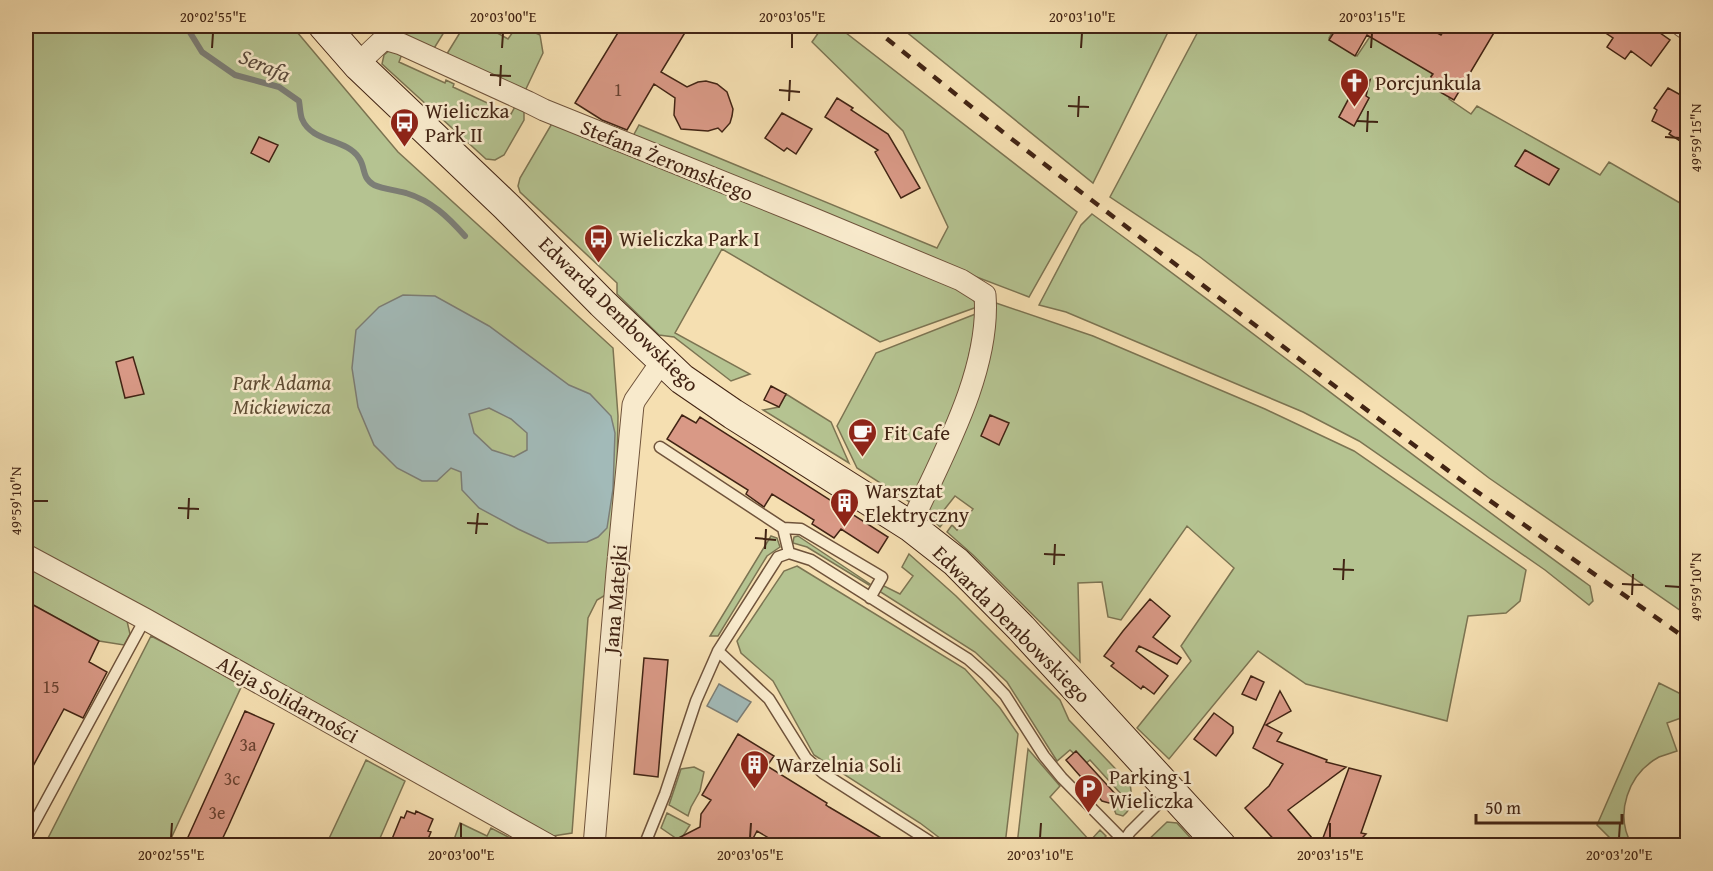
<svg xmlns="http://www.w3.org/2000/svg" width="1713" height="871" font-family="'Gentium Book Plus',serif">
  <rect width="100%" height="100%" fill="#f5dfb1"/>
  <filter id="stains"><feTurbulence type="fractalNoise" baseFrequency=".00333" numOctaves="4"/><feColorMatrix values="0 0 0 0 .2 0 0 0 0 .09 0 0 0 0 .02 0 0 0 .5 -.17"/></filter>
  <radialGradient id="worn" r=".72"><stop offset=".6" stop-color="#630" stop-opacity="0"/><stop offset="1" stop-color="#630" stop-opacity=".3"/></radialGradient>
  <!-- green -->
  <path fill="#b5c391" stroke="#7c7452" stroke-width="1.5" fill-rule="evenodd" d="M26,26h266l106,126 215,196 5,68 -2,118 -4,57 -15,9 -9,18 -16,215 -19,3 -527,-290z
    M405,26h35l6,3 -13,21 -32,-16z
    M464,26h21l23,13 9,-13h4l19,9 3,18 -19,40 -79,-36z
    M823,26h14l240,186 -48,85 -97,-37 -300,-122 7,-13 298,123 11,-21 -45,-96 -91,-89z
    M899,26h272l-78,157z
    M1201,26h135l-7,12 28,18 14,-21 62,37 -6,13 24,9 -2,5 22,15 6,-8 123,69 9,-13 78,45v408l-198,-137 -289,-221 -90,-60zM1359,89l7,4v3l3,2 -15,28 -15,-9 14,-27 3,1z
    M391,49l12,2 -4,11 46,21 1,-3 8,4 -1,3 58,27 6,-11 7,8v9l-20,35 -9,5 -9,-1 -104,-95 2,-9z
    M554,120l416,173 7,14 -97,35 -158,-93 -47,84 75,41 -19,7 -57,-44 -15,-2 -42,-41v-11l-97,-91 -2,-6 2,-8z
    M1092,214c168,122 330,251 498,372l3,15 -4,4 -44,-35 -186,-129 -56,-29 -237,-100 -27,-7 42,-80z
    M993,302l100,34 172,73 89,42 172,119 -6,31 -14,12 -38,3 -21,105 -141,-37 -48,-33 -89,108 -32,-31 54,-67 -10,-15 53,-78 -47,-42 -66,94 -13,-3 -6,-35 -24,1 2,79 -107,-107 -26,-23 5,-7 5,5 16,-21 -18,-13 -15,19 5,6 -5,6 -16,-16z
    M978,313l-18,85 -49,105 -54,-35 -20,-42 39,-73z
    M786,394l45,28 18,41 -86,-53 16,-3z
    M771,536l6,2 3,9 -13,9 -49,80h-8z
    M798,536l72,48 -1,1 -62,-38 -14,-4 1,-6z
    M909,554l47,42 104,104 9,20 61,64c2,12 4,23 -7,32l-7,-2 -2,-5 7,-15 -31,-34 -5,4 -15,-14 -13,11 -50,-79 -32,-30 -96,-61 3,-6 18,9 13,-18 -11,-9z
    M26,565l101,56 3,13 -6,11 -25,-4 -73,-40z
    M797,566l168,103 35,39 18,26 -13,111h-56l-29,-22 -106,-68 -41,-74 -32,-28 -4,-12 47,-70z
    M151,636l92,47 -75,162 -124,1z
    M1659,683l28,14v31l-1,1 -5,-11 -14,5 10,28c-6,2 -12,4 -18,6 -31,17 -45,57 -27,88h-15l-20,-20z
    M1028,749l32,37 -10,11 40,44 10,-11 6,6 -9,9h-14l-18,-6 -11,6h-37z
    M366,760l39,21 -28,64h-51z
    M694,767l10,5 -4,19 -9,16 -3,9 -19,-11 12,-36z
    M667,813l23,12 -10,16 -19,-13z
    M1167,822l10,1 20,22h-54z
    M460,823l27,13 4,-8 33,17h-72z"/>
  <!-- water -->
  <path fill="#a2bab8" stroke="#7c7e76" stroke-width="1.5" fill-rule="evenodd" d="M403,295l32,1 54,30 80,59 21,9 21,22 4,17 -2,56 -6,39 -9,9 -11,5 -39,1 -30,-14 -39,-21 -17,-18 -1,-18 -10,-4 -14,13h-15l-25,-13 -23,-23 -16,-38 -6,-39 4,-38 23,-23zM489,408l22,11 16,14v17l-13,7 -22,-7 -18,-17 -5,-19z
    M719,684l32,18 -14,20 -30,-16z"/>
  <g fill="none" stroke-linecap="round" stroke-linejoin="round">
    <!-- stream -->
    <path stroke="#7c7e76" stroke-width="6" d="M186,26l16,26 33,23 44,12 20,14c1,5 1,13 3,18 10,24 44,19 57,39 7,10 2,19 15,27 6,3 24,6 32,8 26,8 42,24 59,43"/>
  </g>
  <!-- building -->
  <path fill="#d99986" stroke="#422414" stroke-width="1.5" d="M622,26h67l-28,46 26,15 11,-5 8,-1 11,3 10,8 6,17 -1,7 -2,7 -8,9 -4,-4 -10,3 -27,-2 -7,-14 1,-17 -21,-14 -27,46 -25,-10 -27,-17z
    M1338,26h86l17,9 6,-9h51l-44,74 -28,-16 7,-10 -66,-39 -12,21 -26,-16z
    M1595,26h55l20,14 -19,26 -20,-15 -6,8 -18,-12 6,-9z
    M1370,80l-4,16 3,2 -15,28 -15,-9 15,-28 2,2z
    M1668,88l20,11v47l-19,-12 2,-3 -19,-10 5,-11 -3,-2z
    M837,98l16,10 -2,2 37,24 32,54 -19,10 -26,-46 3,-2 -53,-33z
    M782,113l30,16 -16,25 -9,-6 -3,3 -19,-13z
    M259,137l19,8 -9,17 -18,-9z
    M1525,150l34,19 -10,16 -34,-19z
    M133,357l11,37 -19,4 -9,-36z
    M771,386l15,8 -7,13 -15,-7z
    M682,415l14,8 4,-6 188,120 -10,16 -37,-24 -7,9 -22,-14 2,-4 -42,-26 -8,13 -18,-13 2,-4 -81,-51z
    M990,415l19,8 -10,22 -18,-9z
    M1150,599l20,17 -17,21 28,21 -4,6 -38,-18 -3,5 32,25 -14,18 -11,-8 -2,3 -30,-23 3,-3 -10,-7 19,-25z
    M26,601l73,40 -10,21 18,10 -24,46 -19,-9 -38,70z
    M644,658l24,2 -10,117 -24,-3z
    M1251,676l13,6 -8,18 -14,-6z
    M1280,691l11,20 -25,14 16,8 -5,8 50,19 -1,2 20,5 -58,43 31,36h-39l-35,-38 24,-22 14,-22 -30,-16z
    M245,711l29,13 -46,103 -9,19h-35z
    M1214,713l19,14v6l-17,23 -22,-17z
    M738,734l36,22 -7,10 60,37 -1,2 3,2 66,39h-113l-25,-15 -8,15h-86l37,-19 1,-13 10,-14 -9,-5z
    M1076,751l43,47 -10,5 -7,-2 -36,-41z
    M1349,768l32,8 -20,57 5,1 -12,12h-34z
    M407,811l8,3 1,-3 17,8 -5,12 3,1 -6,14h-33l3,-6 -3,-1 9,-22 3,1z"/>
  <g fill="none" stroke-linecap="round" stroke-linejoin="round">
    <defs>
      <path id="lane" d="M660,447l123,81 18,1 81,48 -12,21
        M783,528l6,25
        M718,651l51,48 37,59 17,15 106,68 4,5
        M26,838l119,-219
        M644,846l21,-52 31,-93 22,-50 60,-94 11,-4 22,7 157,99 18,16 19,20 39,61 18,22 62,63 6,-9 40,-40"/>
      <path id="street" d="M1682,26l6,4
        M359,66l8,-11 17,-16 17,5 127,58 16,8 263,106 154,64 24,15c6,76 -44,163 -75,231
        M26,555l119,64 405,227
        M594,846l23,-274 16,-167 2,-5 27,-39"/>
      <path id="secondary" d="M324,26l35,40 148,141 95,96 80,76 51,35 177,112 46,36 65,66 200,218"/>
    </defs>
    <!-- lane casing -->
    <use href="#lane" stroke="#6f533b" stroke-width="13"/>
    <!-- street casing -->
    <use href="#street" stroke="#6f533b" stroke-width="23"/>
    <!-- secondary casing -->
    <use href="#secondary" stroke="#422414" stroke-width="32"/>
    <!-- lane -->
    <use href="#lane" stroke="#f8eacc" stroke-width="10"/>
    <!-- street -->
    <use href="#street" stroke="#f8eacc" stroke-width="21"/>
    <!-- secondary -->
    <use href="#secondary" stroke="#f8eacc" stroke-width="30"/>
    <!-- rail -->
    <path stroke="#422414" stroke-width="4.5" stroke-dasharray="10 10" stroke-linecap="butt" d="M871,26l138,111 327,250 133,99 219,154"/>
  </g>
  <!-- ticks -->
  <path fill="none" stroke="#422414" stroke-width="2" d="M212,48l1,-15M502,48l1,-15M792,48v-15M1081,48l1,-15M1371,48l1,-15M490,75l21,1M500,86l1,-21M779,90l21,2M789,101l1,-21M1068,106l21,1M1078,117l1,-21M1357,121l21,1M1367,132l1,-21M1665,137l15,1M33,501h15M178,508l21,1M188,519l1,-21M467,523l21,1M476,534l2,-21M755,538l21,2M765,549l1,-20M1044,554l21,1M1054,565l1,-21M1333,569l21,1M1343,580l1,-21M1622,584l21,1M1665,586l15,1M1632,595l1,-21M171,838l1,-15M461,838v-15M750,838l1,-15M1040,838l1,-15M1330,838v-15M1619,838l1,-15"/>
  <!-- icons -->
  <defs>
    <symbol id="church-pin" viewBox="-11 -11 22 30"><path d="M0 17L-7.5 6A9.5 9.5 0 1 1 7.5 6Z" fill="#8f2418" stroke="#f8eacc"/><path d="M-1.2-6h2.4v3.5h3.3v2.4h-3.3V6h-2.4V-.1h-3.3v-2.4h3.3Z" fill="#fff"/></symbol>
    <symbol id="bus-pin" viewBox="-11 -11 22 30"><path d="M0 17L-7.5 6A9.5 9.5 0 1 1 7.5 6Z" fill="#8f2418" stroke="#f8eacc"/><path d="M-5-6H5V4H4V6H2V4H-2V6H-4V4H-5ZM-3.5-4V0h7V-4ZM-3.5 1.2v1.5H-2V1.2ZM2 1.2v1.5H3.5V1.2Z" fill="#fff"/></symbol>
    <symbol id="cafe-pin" viewBox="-11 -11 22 30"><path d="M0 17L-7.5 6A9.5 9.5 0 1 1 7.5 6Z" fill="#8f2418" stroke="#f8eacc"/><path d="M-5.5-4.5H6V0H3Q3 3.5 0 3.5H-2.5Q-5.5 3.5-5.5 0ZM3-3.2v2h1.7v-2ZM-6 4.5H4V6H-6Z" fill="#fff"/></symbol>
    <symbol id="building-pin" viewBox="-11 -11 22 30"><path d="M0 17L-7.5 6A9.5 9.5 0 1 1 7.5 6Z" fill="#8f2418" stroke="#f8eacc"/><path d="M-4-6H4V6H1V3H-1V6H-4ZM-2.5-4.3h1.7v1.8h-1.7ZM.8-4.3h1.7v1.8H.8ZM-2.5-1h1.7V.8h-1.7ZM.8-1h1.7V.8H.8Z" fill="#fff"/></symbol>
    <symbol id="parking-pin" viewBox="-11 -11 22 30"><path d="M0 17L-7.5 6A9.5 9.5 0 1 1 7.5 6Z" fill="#8f2418" stroke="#f8eacc"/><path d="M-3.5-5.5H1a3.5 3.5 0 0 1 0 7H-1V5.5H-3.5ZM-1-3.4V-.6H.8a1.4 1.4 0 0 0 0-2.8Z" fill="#fff"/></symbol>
  </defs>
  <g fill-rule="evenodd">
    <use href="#church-pin" x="1338" y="66" width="33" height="45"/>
    <use href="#bus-pin" x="388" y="106" width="33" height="45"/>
    <use href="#bus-pin" x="582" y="222" width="33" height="45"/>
    <use href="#cafe-pin" x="846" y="416" width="33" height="45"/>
    <use href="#building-pin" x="828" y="486" width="33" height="45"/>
    <use href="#building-pin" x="738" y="748" width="33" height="45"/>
    <use href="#parking-pin" x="1072" y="772" width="33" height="45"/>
  </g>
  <g text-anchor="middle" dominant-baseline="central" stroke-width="5" stroke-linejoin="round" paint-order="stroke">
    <!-- number labels -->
    <g font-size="18" fill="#684130">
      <text x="618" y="89">1</text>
      <text x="51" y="686">15</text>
      <text x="248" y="744">3a</text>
      <text x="232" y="778">3c</text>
      <text x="217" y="812">3e</text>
    </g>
    <!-- poi labels -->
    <g font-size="21" fill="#422414" stroke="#f8eacc" text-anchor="start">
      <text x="1375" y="82">Porcjunkula</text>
      <text x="425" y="110">Wieliczka<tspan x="425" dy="24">Park II</tspan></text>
      <text x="619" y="238">Wieliczka Park I</text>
      <text x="884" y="432">Fit Cafe</text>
      <text x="865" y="490">Warsztat<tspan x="865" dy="24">Elektryczny</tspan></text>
      <text x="776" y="764">Warzelnia Soli</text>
      <text x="1109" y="776">Parking 1<tspan x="1109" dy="24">Wieliczka</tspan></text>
    </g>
    <!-- street labels -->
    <g font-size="21" fill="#422414" stroke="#f8eacc">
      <text transform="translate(667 160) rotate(22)">Stefana Żeromskiego</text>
      <text transform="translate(619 314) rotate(44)">Edwarda Dembowskiego</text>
      <text transform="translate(615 599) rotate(-85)">Jana Matejki</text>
      <text transform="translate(1012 624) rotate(45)">Edwarda Dembowskiego</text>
      <text transform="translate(288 699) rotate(29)">Aleja Solidarności</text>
    </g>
    <!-- park labels -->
    <g font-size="21" font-style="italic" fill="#5f4c33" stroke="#f8eacc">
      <text x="282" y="382">Park Adama<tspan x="282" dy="24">Mickiewicza</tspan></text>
    </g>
    <!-- water labels -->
    <g font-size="22" font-style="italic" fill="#5a4a3d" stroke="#f8eacc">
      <text transform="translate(265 65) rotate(23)">Serafa</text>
    </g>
  </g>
  <!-- margin -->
  <rect width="1713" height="871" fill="none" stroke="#f5dfb1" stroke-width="66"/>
  <!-- scale -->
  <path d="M1476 814v9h146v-9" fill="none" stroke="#422414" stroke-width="3"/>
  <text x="1485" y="814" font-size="18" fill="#422414" stroke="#f8eacc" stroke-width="4.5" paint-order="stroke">50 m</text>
  <rect x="33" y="33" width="1647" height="805" fill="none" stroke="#422414" stroke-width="2"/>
  <g font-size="15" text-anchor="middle" fill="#422414">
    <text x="213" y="22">20°02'55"E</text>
    <text x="503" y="22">20°03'00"E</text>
    <text x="792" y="22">20°03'05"E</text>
    <text x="1082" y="22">20°03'10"E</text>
    <text x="1372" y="22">20°03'15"E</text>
    <text transform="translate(1696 138) rotate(-90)" y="5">49°59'15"N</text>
    <text transform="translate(16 501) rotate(-90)" y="5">49°59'10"N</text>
    <text transform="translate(1696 587) rotate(-90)" y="5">49°59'10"N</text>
    <text x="171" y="860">20°02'55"E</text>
    <text x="461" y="860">20°03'00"E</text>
    <text x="750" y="860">20°03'05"E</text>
    <text x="1040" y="860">20°03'10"E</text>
    <text x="1330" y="860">20°03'15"E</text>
    <text x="1619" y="860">20°03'20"E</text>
  </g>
  <rect width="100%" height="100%" filter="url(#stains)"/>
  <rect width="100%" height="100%" fill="url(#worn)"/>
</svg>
